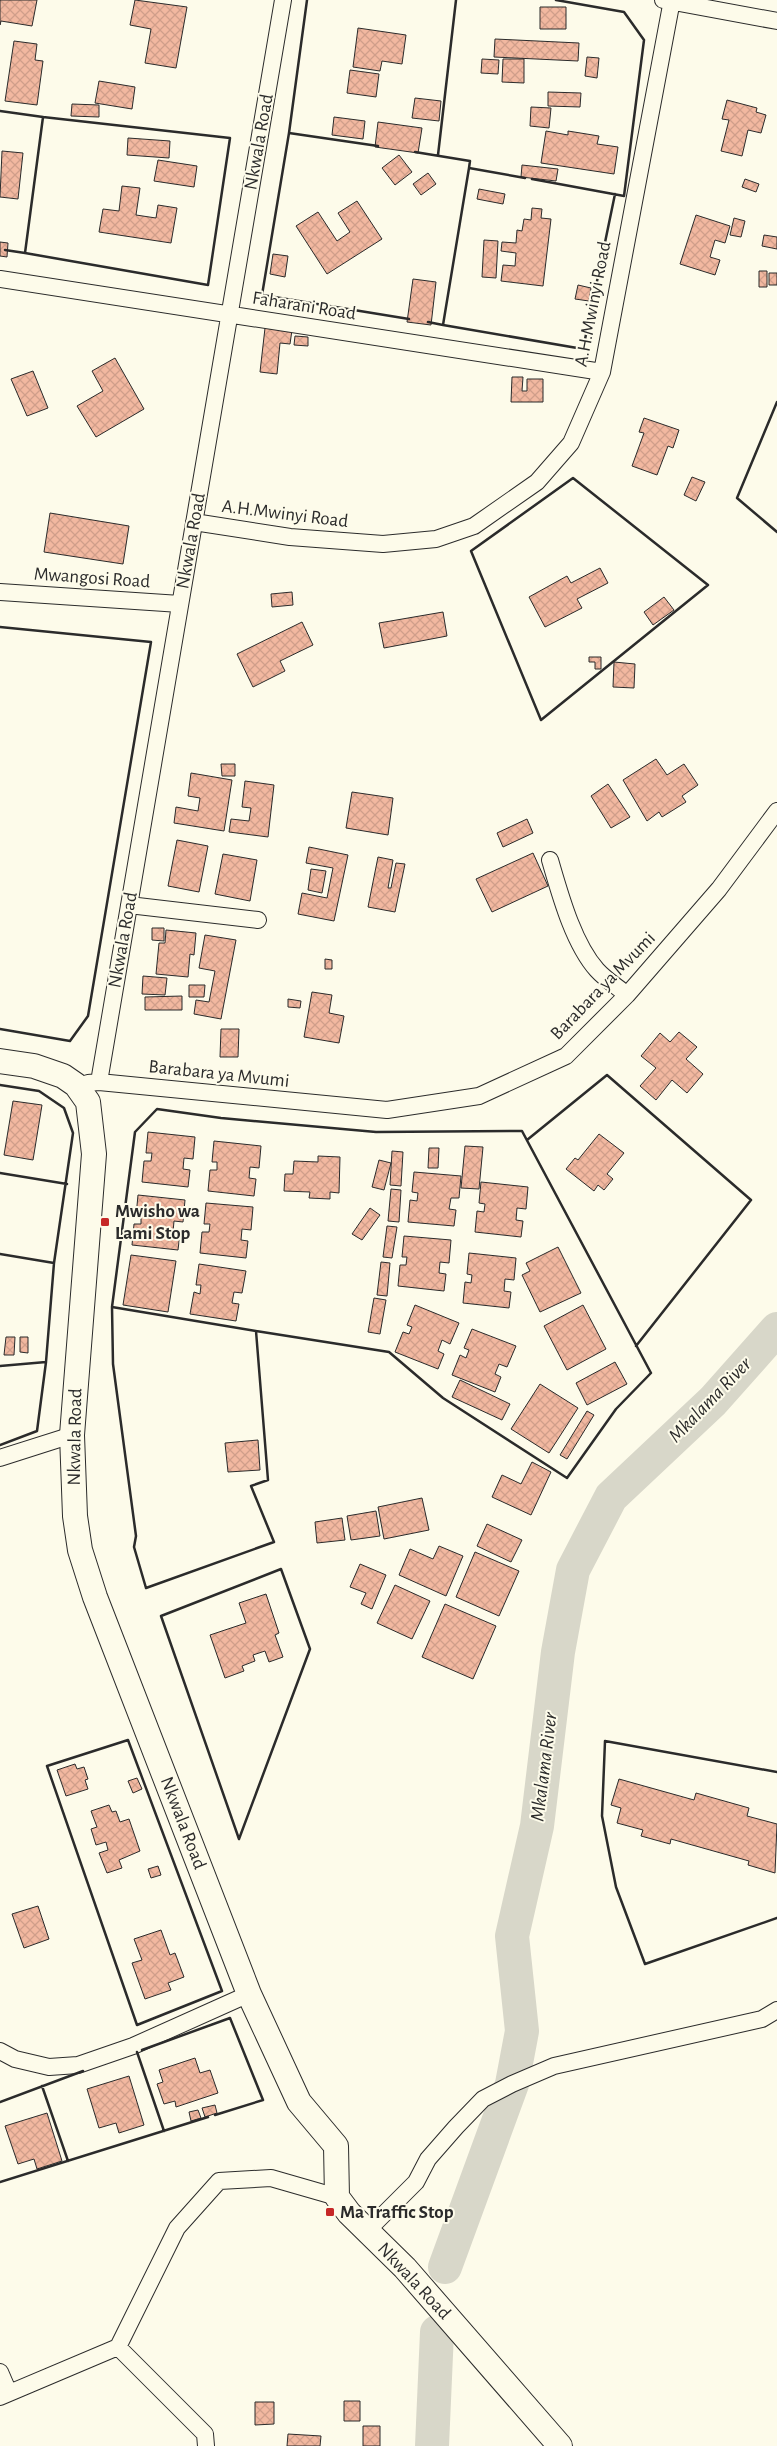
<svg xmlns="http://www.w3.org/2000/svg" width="777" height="2446" font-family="'Alegreya Sans',sans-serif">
  <defs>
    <pattern id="building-cross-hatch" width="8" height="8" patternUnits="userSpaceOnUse" patternTransform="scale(1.25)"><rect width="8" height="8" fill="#f2b8a0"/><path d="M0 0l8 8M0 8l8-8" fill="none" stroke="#d09e8a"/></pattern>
  </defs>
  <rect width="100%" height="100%" fill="#fdfbea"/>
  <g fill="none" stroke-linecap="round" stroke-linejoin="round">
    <!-- river -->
    <path stroke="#d8d7c9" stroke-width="34" d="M445,2267l67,-183 10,-53 -10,-95 25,-110 21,-174 15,-82 38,-73 102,-96 64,-72
      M432,2446l5,-114"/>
  </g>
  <!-- building -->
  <path fill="url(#building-cross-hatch)" stroke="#2b2b2b" d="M0,0h37l-5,26 -31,-5 -1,4z
    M135,0l52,7 -11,61 -31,-5 6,-34 -21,-4z
    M540,7h26v22h-26z
    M358,28l48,7 -4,29 -20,-3 -2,10 -27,-4z
    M495,39l84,4 -1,18 -84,-4z
    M14,41l23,3 -2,16 8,1 -6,44 -32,-4z
    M587,57l12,1 -2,20 -12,-2z
    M482,59l17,1 -1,14 -17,-1z
    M503,59h21v24l-22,-1z
    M350,70l29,4 -3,23 -29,-4z
    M99,81l36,6 -3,22 -37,-6z
    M548,92l33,1 -1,14 -32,-1z
    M415,98l26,3 -2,20 -27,-3z
    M727,100l30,8 -1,4 10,3 -5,18 -13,-3 -6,26 -21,-5 8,-31 -7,-1z
    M72,104l27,1v12l-28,-1z
    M531,107l20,1 -2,20 -19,-2z
    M334,117l31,4 -2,18 -31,-4z
    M378,122l44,6 -4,25 -43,-6z
    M546,131l22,4v-4l31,5 -2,8 21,3 -4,27 -73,-11z
    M128,138l42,3 -1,17 -42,-3z
    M2,151l21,2 -5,46 -18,-2z
    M399,155l13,17 -17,13 -13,-17z
    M158,160l39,6 -3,21 -40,-6z
    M522,165l36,4 -2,12 -35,-4z
    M428,173l8,11 -15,11 -8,-11z
    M745,179l14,5 -3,8 -14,-5z
    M122,186l18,2 -4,27 20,3 2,-13 19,3 -6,35 -72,-11 4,-23 16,2z
    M479,189l26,5 -2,10 -26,-5z
    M357,201l25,38 -55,35 -31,-48 22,-14 19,29 13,-9 -12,-19z
    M532,208l10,1 -1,9 10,1 -8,67 -42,-5 2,-16 12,1 1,-13 -15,-2 1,-9 14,1 1,-13 5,1 2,-12 7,1z
    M696,215l34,11 -5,17 -10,-3 -5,17 10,3 -5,15 -35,-11z
    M734,218l11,3 -4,16 -11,-2z
    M764,235l13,2v12l-15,-3z
    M484,240l14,1 -2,37 -14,-1z
    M0,242l8,1 -1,14 -7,-1z
    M273,254l15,2 -3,21 -15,-3z
    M759,271h8v16h-8z
    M769,273h8v12h-8z
    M413,279l23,3 -5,43 -24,-3z
    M578,285l13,3 -2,13 -14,-2z
    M265,328l27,2 -2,14 -10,-1 -3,31 -17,-2z
    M295,336l13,1v9l-14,-1z
    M115,358l29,51 -48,28 -19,-31 26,-15 -11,-20z
    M33,371l15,37 -21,8 -16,-37z
    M512,377h11l-1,14h5v-12h16v23h-32z
    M644,418l35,12 -6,18 -5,-2 -11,29 -25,-9 12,-33 -5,-1z
    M692,477l13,5 -9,19 -12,-6z
    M50,513l79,13 -6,38 -79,-12z
    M600,568l8,15 -31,16 5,9 -37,19 -16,-30 38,-21 4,7z
    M292,592l1,13 -21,2 -1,-13z
    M664,597l10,13 -21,15 -9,-13z
    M443,612l4,24 -63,12 -5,-25z
    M302,622l11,23 -33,16 5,10 -32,16 -16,-33z
    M589,657h12v12h-6v-7h-6z
    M614,662l21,2 -1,24 -21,-1z
    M656,759l11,16 17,-11 14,21 -16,11 4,6 -24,15 -3,-5 -12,9 -24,-41z
    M221,764h14v12h-13z
    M191,773l41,7 -8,51 -50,-8 2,-16 22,4 2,-13 -12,-2z
    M245,781l29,4 -6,52 -39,-5 2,-13 18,2 2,-13 -9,-1z
    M608,784l22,33 -19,11 -20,-32z
    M352,792l41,6 -5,37 -42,-7z
    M527,819l6,14 -30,14 -6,-14z
    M177,840l31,6 -9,46 -31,-6z
    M309,847l39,8 -14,66 -36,-7 4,-21 25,5 6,-30 -27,-5z
    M533,853l15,33 -56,26 -16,-33z
    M223,854l34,6 -7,41 -35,-7z
    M378,857l15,3 -5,28h3l5,-25 9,1 -10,48 -27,-5z
    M311,869l15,2 -4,22 -14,-3z
    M152,928h12v13l-12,-1z
    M166,930l30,3 -2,22 -4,-1 -2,23 -32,-3 3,-31h6z
    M205,935l31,5 -15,79 -27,-5 2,-14 13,2 6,-31 -16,-3z
    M325,959l7,1v9h-7z
    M143,976l24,2 -2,17 -23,-1z
    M189,985h16l-1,12h-15z
    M312,992l20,3 -3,18 15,3 -5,27 -35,-6z
    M182,996v14h-37v-13z
    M288,999l13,2 -1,7 -12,-1z
    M221,1029h18l-1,28h-18z
    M679,1032l18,15 -11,12 17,15 -16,19 -15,-13 -16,20 -16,-14 16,-18 -15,-12 19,-23 10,9z
    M13,1101l29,4 -9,55 -29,-5z
    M148,1132l47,5 -2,22 -9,-1 -1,11 7,1 -2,17 -46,-5 2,-21h7l1,-8h-6z
    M599,1134l25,19 -17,21 6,5 -9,11 -6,-5 -4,6 -28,-22 9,-11 3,2z
    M214,1141l47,5 -2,22 -9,-1 -1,11 7,1 -2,17 -46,-5 2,-21h7v-8h-5z
    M465,1146l18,1 -4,42 -18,-1z
    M429,1148h10l-1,20h-10z
    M392,1151l11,1 -2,34 -11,-1z
    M318,1156l22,1 -1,36 -9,-1v7l-21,-1 1,-6 -26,-1 1,-17h8l1,-13 24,1z
    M379,1160l12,3 -7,27 -12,-3z
    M414,1172l47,4 -2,22h-8l-2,11 7,1 -2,16 -46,-4 2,-22 7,1 1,-8 -6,-1z
    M481,1182l47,5 -2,22 -9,-1 -1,12 7,1 -2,16 -46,-5 2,-21 7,1 1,-8 -6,-1z
    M391,1189l10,1 -2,32 -11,-1z
    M138,1195l47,5 -2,22 -9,-1 -1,11 7,1 -2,17 -46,-5 2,-21h7v-8h-5z
    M206,1203l47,4 -2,23 -9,-1 -1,11 7,1 -2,17 -46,-5 2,-21h7l1,-8h-6z
    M370,1208l10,7 -18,25 -10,-6z
    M387,1226l10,1 -5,31 -9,-1z
    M404,1236l47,4 -2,23 -9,-1 -1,11 7,1 -2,17 -46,-5 2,-21h6l1,-8h-5z
    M558,1247l23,46 -41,19 -18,-37 8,-4 -4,-8z
    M469,1253l47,5 -2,22 -9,-1 -1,12 7,1 -2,16 -46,-5 2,-21 6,1 1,-8 -5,-1z
    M131,1255l45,6 -8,51 -45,-7z
    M381,1262l9,1 -3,33 -10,-1z
    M199,1264l47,7 -4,22 -8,-1 -2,11 7,1 -3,17 -46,-7 4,-22 6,2 1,-9h-5z
    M374,1298l12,2 -6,34 -12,-2z
    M415,1305l44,18 -9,21 -8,-4 -4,11 6,3 -6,15 -43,-17 8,-20 6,2 3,-7 -5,-2z
    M583,1305l23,44 -39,21 -23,-44z
    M472,1329l44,17 -9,21 -8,-3 -4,10 6,3 -6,15 -43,-17 8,-20 6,3 3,-8 -5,-2z
    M6,1337h9l-1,18h-10z
    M20,1337h8v16l-8,-1z
    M615,1362l12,22 -40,21 -11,-22z
    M460,1380l50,24 -8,16 -50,-23z
    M540,1384l38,24 -29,45 -38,-24z
    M587,1411l7,4 -27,44 -7,-4z
    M258,1440l2,30 -32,2 -3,-29z
    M532,1462l19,10 -20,43 -39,-18 10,-22 19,9z
    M422,1498l7,32 -45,9 -6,-32z
    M376,1511l4,25 -29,4 -4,-24z
    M342,1518l3,22 -28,3 -2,-21z
    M487,1524l35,16 -11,22 -34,-16z
    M439,1546l24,10 -17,40 -47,-21 11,-26 23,10z
    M475,1552l44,19 -20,45 -43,-19z
    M360,1564l26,11 -14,34 -11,-5 5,-11 -16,-6z
    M395,1585l35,16 -18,38 -35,-16z
    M266,1594l13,39 -4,2 8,22 -14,5 -4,-11 -12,4 2,6 -13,5 2,5 -19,7 -15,-43 36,-12 -7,-20z
    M445,1604l51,22 -23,53 -51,-22z
    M75,1764l2,5 7,-2 4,12 -3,1 3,9 -22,7 -9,-26z
    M137,1778l5,11 -9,4 -5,-12z
    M619,1779l75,21 2,-7 53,15 -2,8 30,8 -2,49 -27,-8 1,-4 -78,-22 -1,5 -29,-8 2,-6 -26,-7 4,-15 -10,-3z
    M109,1805l3,7 4,-1 4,11 9,-3 11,32 -21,9 3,8 -15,5 -8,-20 9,-3 -2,-8 -10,3 -5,-16 6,-2 -6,-16z
    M158,1866l3,9 -10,3 -3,-9z
    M38,1906l11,33 -25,9 -12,-34z
    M161,1930l9,25 5,-2 9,24 -16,6 3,7 -26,9 -13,-36 10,-3 -8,-21z
    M195,2058l5,15 10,-3 8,23 -42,14 -1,-6 -11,3 -7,-20 6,-2 -4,-12z
    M129,2076l15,49 -25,8 -3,-10 -17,5 -12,-39z
    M215,2105l2,8 -12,4 -3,-9z
    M198,2110l3,8 -10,3 -2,-9z
    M47,2113l15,48 -25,8 -3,-10 -16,5 -13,-38z
    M344,2401h16v20h-16z
    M255,2402h19v22l-19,1z
    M363,2426h17v20h-17z
    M288,2434l33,2 -1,10h-33z"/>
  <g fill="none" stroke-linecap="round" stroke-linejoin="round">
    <defs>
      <path id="street" d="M663,0l114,21
        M0,279l602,93
        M194,522l96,15 93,7 53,-5 38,-13 63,-44 34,-39 31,-71 70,-372
        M0,592l180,12
        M550,860c10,34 23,83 47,110 9,10 21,17 30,25
        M129,905l129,15
        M99,1082l184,-1082
        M88,1083l11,-1 288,28 92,-14 87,-40 61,-61 92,-106 58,-78
        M0,1458l72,-23
        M0,2051l15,8 34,8 29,-2 55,-19 116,-52
        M367,2231l49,-49 12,-23 28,-32 27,-28 29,-15 42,-18 208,-47 15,-9
        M118,2347l87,87 1,12
        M0,2372l9,21
        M0,2397l118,-50 59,-119 42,-47 52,-3 66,19"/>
      <path id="secondary" d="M0,1061l34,5 29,10 13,9 12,17 6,52 -22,281 3,81 5,34 15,47 154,397 50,108 37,44 1,51 12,16 56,55 155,178"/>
    </defs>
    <!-- street casing -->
    <use href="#street" stroke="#2b2b2b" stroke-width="18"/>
    <!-- secondary casing -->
    <use href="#secondary" stroke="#2b2b2b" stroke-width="26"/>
    <!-- street -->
    <use href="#street" stroke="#fdfbea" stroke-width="16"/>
    <!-- secondary -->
    <use href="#secondary" stroke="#fdfbea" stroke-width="24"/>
    <!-- wall -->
    <path stroke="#2b2b2b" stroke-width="2.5" d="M0,111l43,6
      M43,117l187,21 -22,147 -183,-32z
      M289,133l18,-133
      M378,146l-89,-13 -27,162 147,24
      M415,152l55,9 -1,7
      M438,155l18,-155
      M525,178l-56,-10 -26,157 140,24 32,-155
      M532,179l92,17 20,-156 -20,-28 -68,-12
      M5,250l20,3
      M428,322l15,3
      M777,402l-40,96 40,34
      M573,478l135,107 -167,135 -70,-169z
      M0,627l151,15 -63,374 -18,25 -70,-12
      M0,1085l39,6 25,17 9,25 -19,130 -8,99 -46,4
      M527,1140l80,-65 144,125 -115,146
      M0,1173l67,11
      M0,1254l54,9
      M112,1307l23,-175 22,-23 64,9 155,14 146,-1 129,242 -35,36 -49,69 -124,-80 -54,-46 -133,-21
      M112,1307l144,24 12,149 -17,6 23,56 -128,46 -12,-41 2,-11 -23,-172z
      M0,1445l37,-14 9,-69
      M281,1569l29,80 -71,190 -78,-223z
      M128,1740l94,251 -85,34 -90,-259z
      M777,1772l-172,-31 -3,75 14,71 29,77 132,-46
      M142,2050l88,-32 33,82 -48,15
      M137,2052l27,79
      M42,2086l26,75
      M0,2102l83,-31
      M0,2182l208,-65"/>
  </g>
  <!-- markers -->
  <g fill="#c62828" stroke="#fdfbea" stroke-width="2">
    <rect x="100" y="1217" width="10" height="10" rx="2.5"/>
    <rect x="325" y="2207" width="10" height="10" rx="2.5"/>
  </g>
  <g text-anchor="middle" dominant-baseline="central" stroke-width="4" stroke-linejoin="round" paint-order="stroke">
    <!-- street labels -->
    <g font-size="19" fill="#2b2b2b" stroke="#fdfbea">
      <text transform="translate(259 142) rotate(-80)">Nkwala Road</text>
      <text transform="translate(593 304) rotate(-79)">A.H.Mwinyi Road</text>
      <text transform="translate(304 306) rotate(9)">Faharani Road</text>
      <text transform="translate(285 514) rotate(7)">A.H.Mwinyi Road</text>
      <text transform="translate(191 541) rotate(-80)">Nkwala Road</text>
      <text transform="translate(92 578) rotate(4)">Mwangosi Road</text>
      <text transform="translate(123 940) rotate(-80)">Nkwala Road</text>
      <text transform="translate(603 986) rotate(-46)">Barabara ya Mvumi</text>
      <text transform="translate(219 1074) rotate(6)">Barabara ya Mvumi</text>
      <text transform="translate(75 1437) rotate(-89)">Nkwala Road</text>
      <text transform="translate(183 1823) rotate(69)">Nkwala Road</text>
      <text transform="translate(414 2281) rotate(47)">Nkwala Road</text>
    </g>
    <!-- poi labels -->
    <g font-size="19" font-weight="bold" fill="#2b2b2b" stroke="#fdfbea" text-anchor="start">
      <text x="115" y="1211">Mwisho wa<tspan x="115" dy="22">Lami Stop</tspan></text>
      <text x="340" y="2212">Ma Traffic Stop</text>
    </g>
    <!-- water labels -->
    <g font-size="20" font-style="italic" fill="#2b2b2b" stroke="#fdfbea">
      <text transform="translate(710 1400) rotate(-46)">Mkalama River</text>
      <text transform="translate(544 1767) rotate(-83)">Mkalama River</text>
    </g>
  </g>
</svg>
